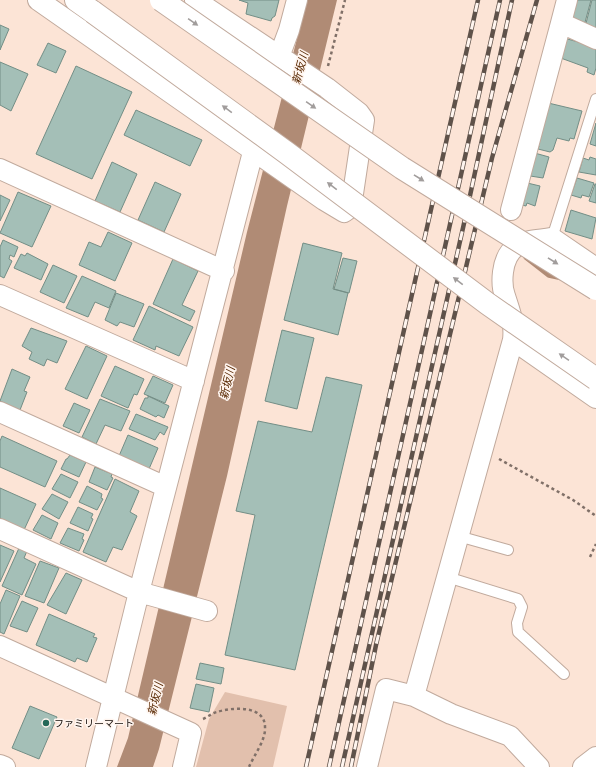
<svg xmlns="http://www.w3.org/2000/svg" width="596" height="767" font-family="Mulish,'Noto Sans JP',sans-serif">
  <rect width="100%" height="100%" fill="#fce4d6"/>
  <!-- green -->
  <path fill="#e2c0ad" d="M225,692l62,14 -14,61h-77l13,-48z"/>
  <!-- water -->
  <path fill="#b08b75" d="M307,0h30l-50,206 -60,270 -68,273 -6,18h-36l11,-29 119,-506z"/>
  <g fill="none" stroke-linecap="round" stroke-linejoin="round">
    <!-- stream -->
    <path stroke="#b08b75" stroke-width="5.5" d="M309,88l9,7
      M526,257l23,18 14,3"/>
  </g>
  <!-- building -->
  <path fill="#a4bfb7" stroke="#738e86" d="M239,0h40l-4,16 -3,2 -1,3 -25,-7 2,-11z
    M572,0h19l-7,26 -14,-3z
    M592,0h4v30l-11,-3z
    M0,25l9,4 -9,21z
    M564,38l32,9v21l-2,7 -7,-3 1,-4 -30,-11z
    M48,43l18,8 -10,22 -19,-8z
    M0,62l28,12 -17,37 -11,-6z
    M76,66l56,26 -40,87 -56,-25z
    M544,102l38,9 -8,28 -4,-1 -1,3 -12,-3 -4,12 -3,2 -12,-3 1,-3 -6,-2z
    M136,110l66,30 -12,26 -66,-31z
    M596,123v23l-6,-2z
    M531,152l18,5 -6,21 -19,-3z
    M590,157l6,2v16l-17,-3 4,-14 6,2z
    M112,162l25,12 -17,38 -25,-11z
    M577,178l17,5 -5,14 -7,-2 -1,3 -10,-3z
    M155,182l26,12 -17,38 -26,-12z
    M523,182l17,4 -5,20 -8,-3 -1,3 -8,-2z
    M595,184h1v19l-7,-2z
    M18,192l33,14 -19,41 -32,-14z
    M0,195l10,5 -10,21z
    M571,210l25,8 -4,21 -27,-8z
    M108,232l24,11 -17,38 -36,-16 10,-23 12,5z
    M3,240l15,7 -4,10 -4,-2 -1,4 3,2 -8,17 -4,-2v-29z
    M303,243l39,10 -9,36 15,4 -10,42 -54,-15z
    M27,253l21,11 -7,16 -27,-12 7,-14 4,2z
    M343,258l14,3 -8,32 -15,-4z
    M173,259l25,12 -16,34 13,6 -5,10 -37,-17z
    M53,265l24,11 -13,27 -24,-11z
    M82,276l34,15 -7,17 -14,-6 -7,15 -22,-9z
    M116,293l28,11 -10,23 -14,-5 -3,4 -12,-6z
    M149,306l44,21 -14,29 -23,-10 -1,4 -22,-10z
    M31,328l36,13 -10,22 -10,-4 -3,7 -15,-7 3,-7 -10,-6z
    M282,330l32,8 -17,71 -32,-8z
    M86,346l21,10 -20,43 -22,-10z
    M115,366l29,13 -7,16 -3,-1 -6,14 -27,-12z
    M12,369l18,8 -6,14 3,1 -7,18 -20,-9z
    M153,376l20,9 -8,18 -21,-9z
    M326,377l36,8 -67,285 -70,-15 30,-140 -19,-4 22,-90 54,11z
    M148,396l21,10 -5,12 -6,-3 -2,2 -16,-8 5,-11h3z
    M100,399l30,12 -9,20 -16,-6 -9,19 -14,-7z
    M74,403l16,7 -11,23 -16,-7z
    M136,414l32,13 -4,8 -4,-3 -5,8 -26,-11z
    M128,435l30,13 -9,21 -30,-13z
    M2,436l55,25 -12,26 -45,-20v-26z
    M70,455l16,7 -7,15 -18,-8 5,-10h1z
    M95,467l17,7 -1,3 2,1 -6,12 -18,-8z
    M61,474l17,8 -8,16 -18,-9z
    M115,479l24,12 -9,21 7,4 -15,34 -9,-3 -7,15 -23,-10z
    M87,486l15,8 -1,4 2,1 -6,11 -18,-8z
    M0,488l36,16 -12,26 -24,-11z
    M52,494l16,8 -9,17 -17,-10z
    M78,507l15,7 -2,4 2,1 -5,12 -18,-8z
    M42,515l16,8 -7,16 -18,-9z
    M68,528l16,6 -2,5 2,1 -5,11 -19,-8z
    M0,545l14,6 -14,31z
    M19,548l8,3 -3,7 12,6 -14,31 -20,-9z
    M40,561l19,7 -15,35 -19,-7z
    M66,573l16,7 -16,34 -19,-9z
    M6,590l14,6 -16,38 -4,-2v-28z
    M22,601l16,7 -11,24 -17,-6z
    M49,614l46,20 -2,3 4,1 -10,24 -10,-4 -2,4 -39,-17z
    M200,663l24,5 -3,16 -25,-5z
    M196,684l18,4 -5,24 -19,-4z
    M30,706l27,11 -18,42 -27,-11z"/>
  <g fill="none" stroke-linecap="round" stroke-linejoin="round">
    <defs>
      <path id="service" d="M552,238l44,-139
        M458,536l50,14
        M447,577l71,22 4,8 -5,16 1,9 46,42"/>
      <path id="minor" d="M38,0l286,200 20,12 7,-5 13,-87 -5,-7 -32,-25 -132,-88
        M561,23l6,-23
        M279,57l10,-27 8,-30
        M0,169l224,102
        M511,210l50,-187 35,16
        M0,295l194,86
        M513,340l83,58
        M0,412l166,75
        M0,529l139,63 68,19
        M0,646l191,87 -8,34
        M414,696l99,-356c2,-17 -3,-28 -8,-44 -3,-8 -3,-16 -2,-24 4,-31 24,-31 49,-34l44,30
        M0,765l5,2
        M96,767l43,-175 114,-440
        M367,767l19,-78 28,7 37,18 59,22 29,31
        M583,767l13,-10"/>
      <path id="tertiary" d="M76,0l17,12"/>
    </defs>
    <!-- service casing -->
    <use href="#service" stroke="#c1aa9d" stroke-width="12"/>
    <!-- minor casing -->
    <use href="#minor" stroke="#c1aa9d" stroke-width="22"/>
    <!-- tertiary casing -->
    <use href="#tertiary" stroke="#c1aa9d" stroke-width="24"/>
    <!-- path -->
    <path stroke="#807068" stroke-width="2.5" stroke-dasharray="3 3" stroke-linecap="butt" d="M328,66l17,-66
      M499,459l74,41 23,16
      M590,557l6,-13
      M203,719c5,-2 9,-6 14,-7 15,-5 48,-7 48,15 1,13 -11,28 -16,40"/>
    <!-- service -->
    <use href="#service" stroke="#fff" stroke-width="10"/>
    <!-- minor -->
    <use href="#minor" stroke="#fff" stroke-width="20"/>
    <!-- tertiary -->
    <use href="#tertiary" stroke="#fff" stroke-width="22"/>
    <defs>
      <path id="rail" d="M306,767l172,-767
        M329,767l171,-767
        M342,767l123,-548 47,-219
        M351,767l25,-122 116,-487 45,-158"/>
    </defs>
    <!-- rail casing -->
    <use href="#rail" stroke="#5f524a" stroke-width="4.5"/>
    <!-- rail -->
    <use href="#rail" stroke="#fff5ef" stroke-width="3" stroke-dasharray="9" stroke-linecap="butt"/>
    <defs>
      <path id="tertiary-bridge" d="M161,0l241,168 194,121
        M93,12l194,141 201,151 108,75"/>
    </defs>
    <!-- tertiary-bridge casing -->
    <use href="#tertiary-bridge" stroke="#c1aa9d" stroke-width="24" stroke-linecap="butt"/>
    <!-- tertiary-bridge -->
    <use href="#tertiary-bridge" stroke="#fff" stroke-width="22"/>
  </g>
  <!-- one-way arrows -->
  <defs><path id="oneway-solid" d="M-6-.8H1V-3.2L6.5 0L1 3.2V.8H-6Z"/></defs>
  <g fill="#a19d9c">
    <use href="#oneway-solid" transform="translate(193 22) rotate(35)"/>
    <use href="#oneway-solid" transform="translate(311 105) rotate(35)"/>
    <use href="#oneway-solid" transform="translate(227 109) rotate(-144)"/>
    <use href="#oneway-solid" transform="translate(419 178) rotate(32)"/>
    <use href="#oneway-solid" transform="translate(332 186) rotate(-143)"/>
    <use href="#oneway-solid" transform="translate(553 261) rotate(32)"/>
    <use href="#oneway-solid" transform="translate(458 281) rotate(-143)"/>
    <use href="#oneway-solid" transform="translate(564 357) rotate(-146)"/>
  </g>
  <!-- markers -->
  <circle fill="#256858" stroke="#fff5ef" stroke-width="1.5" cx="46" cy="723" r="4"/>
  <g text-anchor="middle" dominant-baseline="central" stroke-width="3" stroke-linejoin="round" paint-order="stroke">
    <!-- poi labels -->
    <g font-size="10" fill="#130b07" stroke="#fff5ef" text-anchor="start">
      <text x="54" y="723">ファミリーマート</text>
    </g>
    <!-- water labels -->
    <g font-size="11" font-style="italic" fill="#582802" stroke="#fff5ef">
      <text transform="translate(300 68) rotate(-75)">新坂川</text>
      <text transform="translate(227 383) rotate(-77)">新坂川</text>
      <text transform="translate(155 699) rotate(-77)">新坂川</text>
    </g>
  </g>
</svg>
